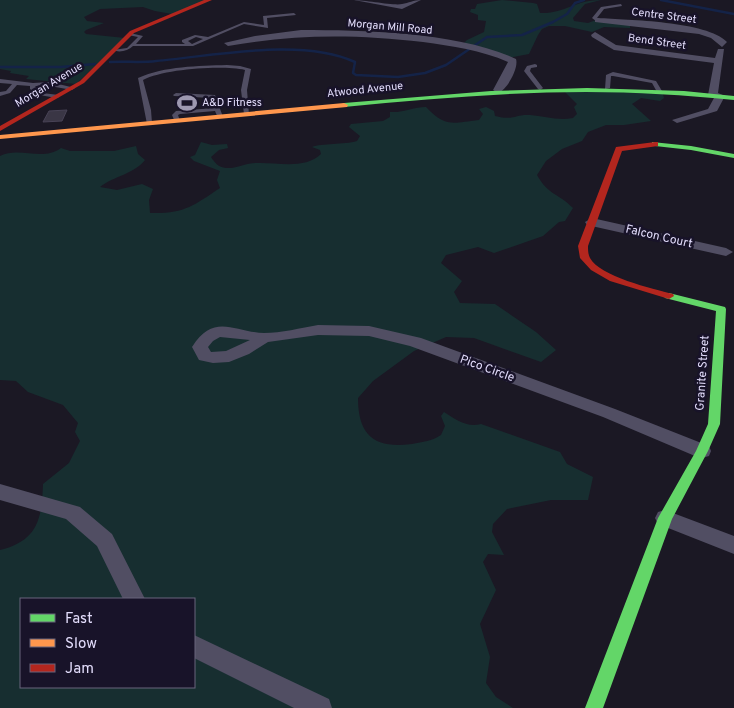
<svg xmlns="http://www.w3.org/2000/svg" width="734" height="708" font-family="Overpass,sans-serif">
  <rect width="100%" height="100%" fill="#1b1824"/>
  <!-- green -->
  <path fill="#172e30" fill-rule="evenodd" d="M0,0h208l-36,14 -17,-3 -12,-4 -43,2 -16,8 3,4 17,2 -18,7 -2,2 2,2 39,4 -49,46 -50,-5 3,-3 -19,-3 1,-2 -11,-2z
    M502,0l31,3 4,1 3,9c25,1 34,-13 61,-13l-16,4 -12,14 1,3 14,2 8,-3 34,4v4l-26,-1 -12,5 -27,-6h-16l-7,3 -4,6 -9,19 -21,4 -46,-13 5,-5 17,-8 2,-11 -8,-1v-5l-8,-3 1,-3h4l2,-5z
    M564,91h98l2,7 -4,3 -19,-3 -9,6 19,17 -27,4h-18l-18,7 -6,9 -20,8 -16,12 -9,14c11,20 21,18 36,33l-8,13 -6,1 -16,14 -49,17 -16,-6 -32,8 -5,8 21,18 -8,11 6,11 35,1 41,28 20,18 -15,12 -67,-24 -28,-1 -32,14 -41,30 -15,17c0,38 17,51 54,46 11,-2 20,-3 29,-9l4,-9 -4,-10 3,-4c11,7 23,16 37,12l79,28 7,12 26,13 -5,23h-37l-44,9 -14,15 -1,8 12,23 -16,-1 -5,8 13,28 -16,34 10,33 -4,26 10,14 17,11h-513v-158c37,-9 42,-30 43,-66l26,-21 11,-22 -5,-9 3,-9 -15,-18 -35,-13 -12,-11 -16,-1v-224c20,-10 42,6 61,-8l9,3h44l22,-5 2,8 7,6c-11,14 -31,16 -45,27l17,3 25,-6 11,5 -4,11 1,13c34,1 43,-7 70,-25l-3,-8 3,-9 -26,-10 -4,-4 5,-2 6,-13 11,3 15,-1 1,4 -9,2 -8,7c4,6 7,10 15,11 10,1 20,-5 30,-5 20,-1 49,7 65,-9l-1,-4 -8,-3c10,-4 32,-2 45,-6l3,-5 -11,-9 2,-3 32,-3 7,-4v-5c13,1 24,-5 36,-5 20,21 26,16 53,13l4,-6 -4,-5 7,-2 8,4 1,5c19,5 20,-2 35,-1 14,1 28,6 43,3l4,-4 -3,-7 3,-3zM21,599h173v88h-173z"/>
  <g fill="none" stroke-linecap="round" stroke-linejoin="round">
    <!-- stream -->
    <path stroke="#142348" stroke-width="2.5" d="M661,0l73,14
      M110,62c15,-1 31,1 46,-1 58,-5 146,-24 199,1l-2,11 3,2 42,2 27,-4 21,-8 41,-28 35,-2 31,-13 14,-8 8,-11 9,-3
      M0,67h61l34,-3"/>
  </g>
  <!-- building -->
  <path fill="#3a3645" stroke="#484356" d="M67,110l-5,11 -19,1 6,-11z"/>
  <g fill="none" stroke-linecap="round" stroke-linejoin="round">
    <!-- lane -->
    <path fill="#514e63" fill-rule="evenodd" d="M621,4l1,2 -18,3 -7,9 3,1v2h-4l-4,-3 9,-11z
      M294,13l2,2 -29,3 1,10 -24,-4 -51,22h-60c-5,5 -14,7 -20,4l14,-2 11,-11 -10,-2v-1l2,-1 13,3 -7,8h49l-3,-2v-2l13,-5 13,2 36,-15 20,3 -1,-9zM196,37l7,2 -11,5 -4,-3z
      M535,64l2,1v2l-6,1 -1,3 13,17 -3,2 -2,-1 -14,-18 3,-5z
      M227,65l13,1 11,3 -4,21 2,25 -5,-1 -3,-24 4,-20c-24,-5 -80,-1 -102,10l8,30 1,13 -5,1 -9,-46c27,-12 60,-12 89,-13z
      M613,72l43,9 6,10 -5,1 -5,-9 -39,-7h-2l-1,12 -5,1 1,-14z
      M0,79l33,4 17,-1 25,6 -3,2 -22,-4h-15l7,7 17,2v2l-2,1 -18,-3 -9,-6v-3l-13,-1 -7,8 -10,3v-4l6,-1 6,-7 -12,-1z
      M176,93l39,2 8,22 -5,1 -3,-7 -35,3 -2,1 2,6 -5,1 -3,-7 4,-4 38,-3 -3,-10 -37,-2 -1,-1z"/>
    <!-- street -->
    <path fill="#514e63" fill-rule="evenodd" d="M354,0c11,0 41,6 48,4 7,-1 11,-4 19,-4l-19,9z
      M598,18c30,2 109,3 129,24l-5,5 -11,-9 -12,-4 -104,-12v-4z
      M301,30c64,0 157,2 215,29 3,9 -9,31 -18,34l-5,-3 15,-28c-27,-12 -56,-16 -85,-20 -69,-8 -127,-8 -195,4l-4,-3 31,-7z
      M595,32l21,13 99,13 3,-9h6l-6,44 7,3 -8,15 -40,12 -5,-3 36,-11 6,-11 -6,-3 6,-32 -100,-13 -22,-13 -1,-2z
      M592,218l134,30 7,4 -7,4 -139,-31 -2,-3z
      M318,325l51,1 52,12 194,71 94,37 2,5 -2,5 -7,2 -7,-2 -92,-39 -193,-71 -41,-10 -51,-1 -50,7 -19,12 -20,8 -16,1 -14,-3 -7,-13c22,-35 42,-15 72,-14 17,0 37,-5 54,-8zM220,337l30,3 -24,11 -15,1 -3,-5 5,-6z
      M0,484l80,23 32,27 33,65h-22l-26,-53 -31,-27 -66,-19z
      M665,510l69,26v18l-76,-30 -3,-6 3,-6z
      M194,635l135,64 3,9h-38l-100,-50z"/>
    <!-- fast -->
    <path fill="#63d668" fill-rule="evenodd" d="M587,88l97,3 50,5v4c-49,-5 -98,-8 -148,-8 -81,0 -161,7 -242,15l-4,-2 4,-2 147,-12z
      M652,142l39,4 43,8v4l-43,-8 -36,-4h-3z
      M669,293l56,14 1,2 -6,115 -12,27 -36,68 -69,189h-18l73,-190 38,-67 12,-27 8,-113 -51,-13 -1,-2z"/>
    <!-- slow -->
    <path fill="#ff974d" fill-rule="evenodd" d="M344,103l4,2 -1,2 -347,32v-4z"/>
    <!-- jam -->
    <path fill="#b3261e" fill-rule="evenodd" d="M204,0h8l-78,33 -50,50 -84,48v-5l80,-45 50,-50z
      M655,142h3v4l-36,5 -34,95c0,4 0,8 2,12 9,18 63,31 83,36l1,2 -5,3 -59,-18 -19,-11 -11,-12 -2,-12 38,-99z"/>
  </g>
  <!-- icons -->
  <defs>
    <symbol id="stadium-bare" viewBox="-9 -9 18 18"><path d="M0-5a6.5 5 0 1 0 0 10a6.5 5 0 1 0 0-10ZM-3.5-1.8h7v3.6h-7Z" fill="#9d98b0" stroke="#181329" stroke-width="2.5" paint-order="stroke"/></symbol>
  </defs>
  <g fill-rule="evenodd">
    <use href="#stadium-bare" x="173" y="89" width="28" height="28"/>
  </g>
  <g text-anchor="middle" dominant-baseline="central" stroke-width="5" stroke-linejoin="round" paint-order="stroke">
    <!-- far-street labels -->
    <g font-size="11" fill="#e3ddfc" stroke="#181329">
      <text transform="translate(664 16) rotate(7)">Centre Street</text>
      <text transform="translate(390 27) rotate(5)">Morgan Mill Road</text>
      <text transform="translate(657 42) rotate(8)">Bend Street</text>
      <text transform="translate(49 85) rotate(-31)">Morgan Avenue</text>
      <text transform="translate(365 90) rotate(-6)">Atwood Avenue</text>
    </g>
    <!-- far-poi labels -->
    <g font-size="11" fill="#e3ddfc" stroke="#181329" text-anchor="start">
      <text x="202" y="103">A&amp;D Fitness</text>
    </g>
    <!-- street labels -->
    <g font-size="12" fill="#e3ddfc" stroke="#181329">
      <text transform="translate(659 237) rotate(13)">Falcon Court</text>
      <text transform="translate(487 369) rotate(20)">Pico Circle</text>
      <text transform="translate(703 373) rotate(-86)">Granite Street</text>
    </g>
  </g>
  <!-- legend -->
  <rect x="20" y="598" width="175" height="90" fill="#181329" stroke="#69647d"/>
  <rect x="30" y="614" width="25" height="8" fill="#63d668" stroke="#69647d"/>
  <text x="65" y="623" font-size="15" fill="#e3ddfc">Fast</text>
  <rect x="30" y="639" width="25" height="8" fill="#ff974d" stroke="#69647d"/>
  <text x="65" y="648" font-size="15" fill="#e3ddfc">Slow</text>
  <rect x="30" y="664" width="25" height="8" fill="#b3261e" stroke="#69647d"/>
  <text x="65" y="673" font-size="15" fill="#e3ddfc">Jam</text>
</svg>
